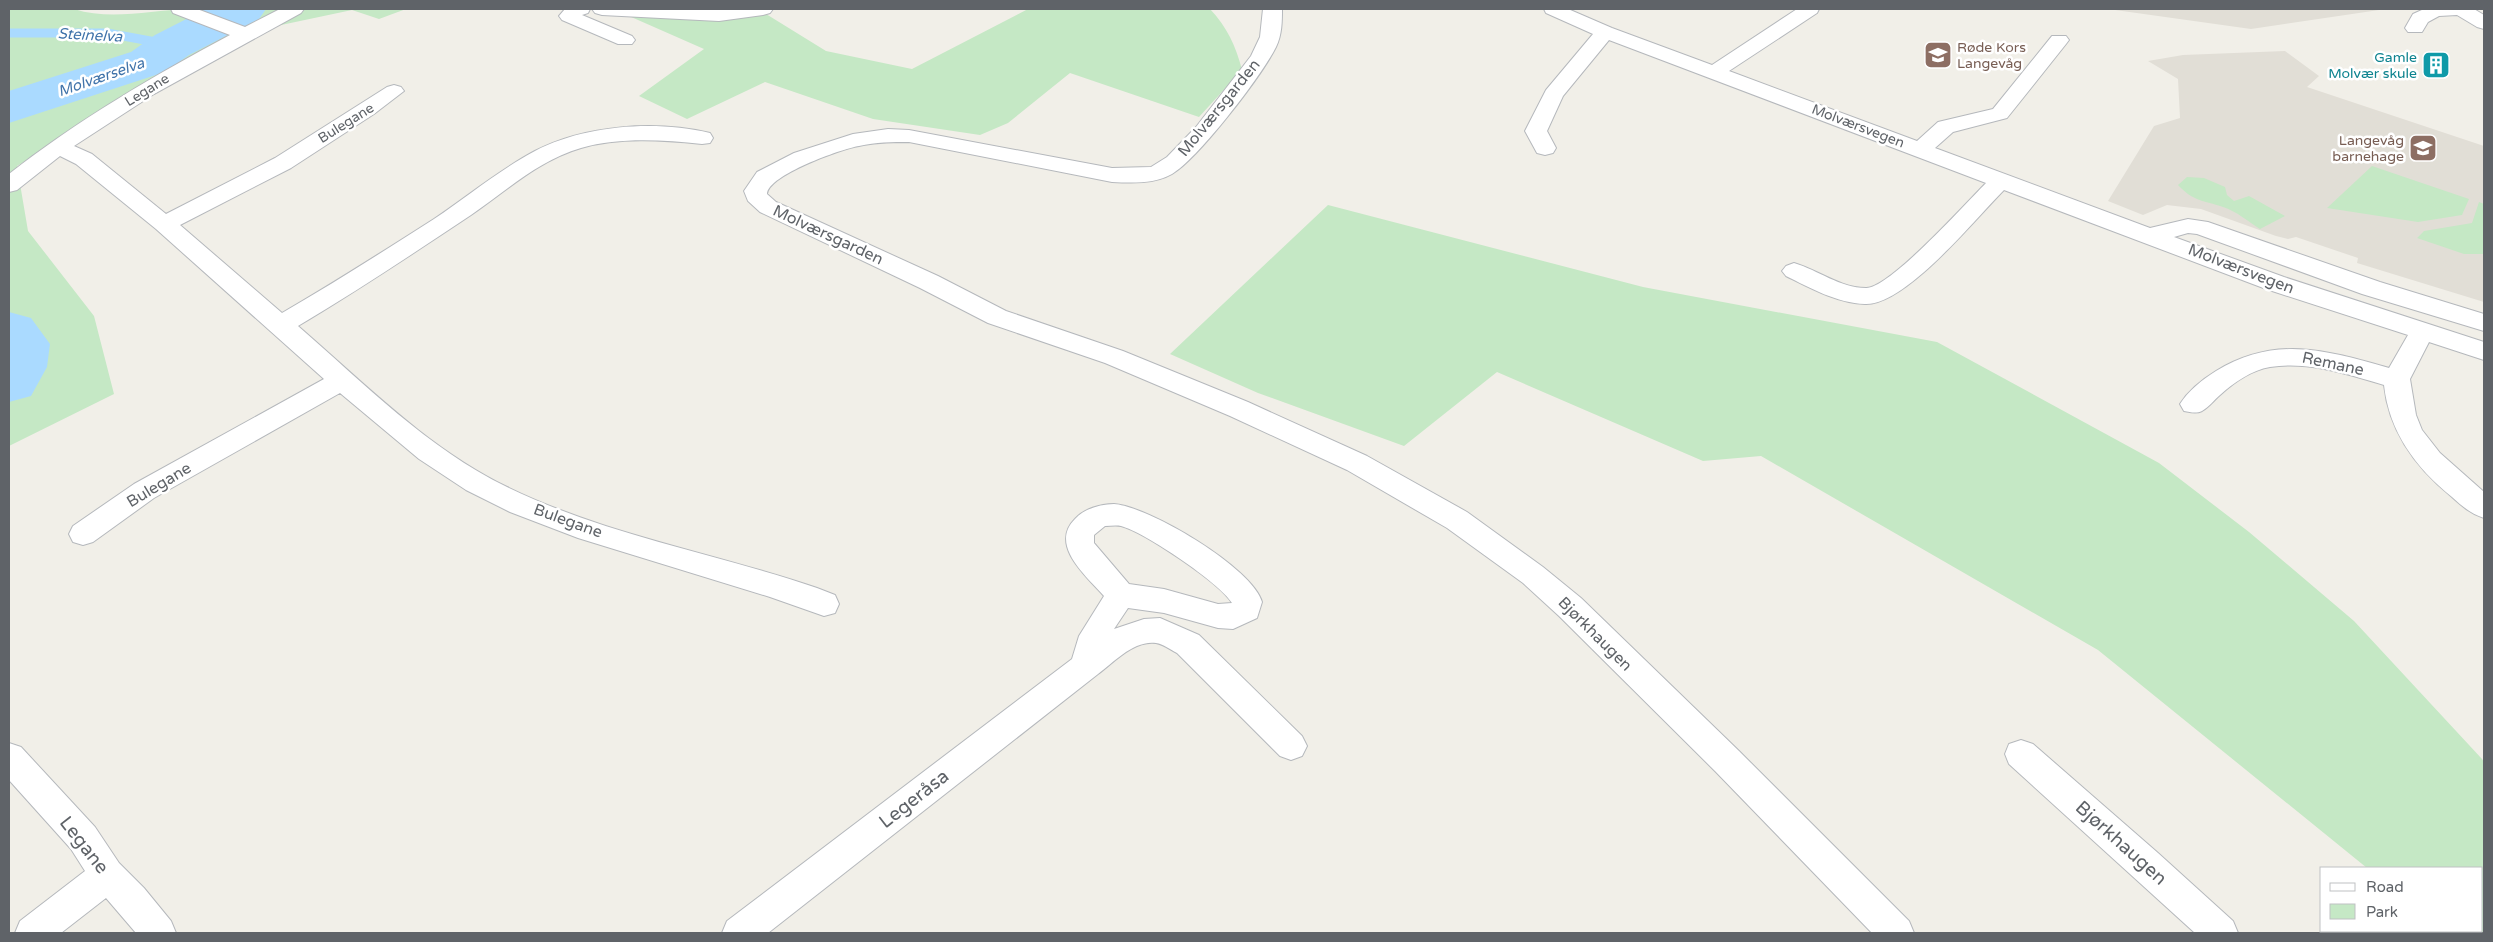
<svg xmlns="http://www.w3.org/2000/svg" width="2493" height="942" font-family="'Varela Round',sans-serif">
  <rect width="100%" height="100%" fill="#f1efe8"/>
  <!-- education -->
  <path fill="#e1ded6" d="M2108,9h278l-135,20z
    M2285,51l34,25 -12,11 177,59v156l-127,-39 1,-5 -62,-21 -8,2 -12,-3 -75,-27 -34,-4 -24,10 -35,-14 46,-75 26,-8 -2,-39 -30,-18 35,-6z"/>
  <!-- green -->
  <path fill="#c5e8c5" d="M9,9h65c37,12 77,1 114,0 73,-2 146,0 218,0l-27,10 -27,-9 -109,23 -226,133 11,65 66,85 20,78 -105,52z
    M613,9h145l68,42 86,18 116,-60h182c17,18 26,37 32,61l-43,47 -129,-44 -62,50 -28,12 -107,-16 -108,-37 -78,37 -48,-23 65,-47z
    M2372,166l97,33 -7,16 -44,7 -91,-14z
    M2187,177l17,1 21,9 2,8 7,6 15,-5 36,20 -25,13c-11,-7 -24,-18 -37,-22 -20,-7 -29,-5 -45,-22z
    M2479,202l5,2v50h-20l-47,-16 7,-7 48,-8z
    M1328,205l315,82 294,55 222,121 90,69 105,89 128,138 2,3v171h-38l-3,-2h39v-63h-115l-269,-218 -337,-194 -58,5 -206,-89 -93,74 -146,-53 -88,-39z"/>
  <g fill="none" stroke-linecap="round" stroke-linejoin="round">
    <!-- stream -->
    <path stroke="#aadaff" stroke-width="9" d="M9,33h98l65,12"/>
    <!-- river -->
    <path fill="#aadaff" fill-rule="evenodd" d="M206,9h60l-7,10 -70,36 -24,17 -156,51v-32l122,-39 24,-17z
      M9,312l22,6 19,26 -3,23 -16,29 -22,6z"/>
    <defs>
      <path id="minor" d="M171,9h26l48,18 35,-18h24l-3,4 -147,81 -80,52 18,8 74,60 109,-56 112,-71 7,-2 7,2 3,4 -30,23 -83,54 -111,57 102,88c52,-30 102,-62 152,-94 33,-22 65,-49 101,-68 50,-26 120,-31 175,-18l3,5 -3,5 -8,1c-40,-4 -82,-7 -121,4 -42,12 -75,43 -110,67 -57,38 -114,76 -173,111 67,58 129,122 209,161 98,48 208,66 310,101l18,7 4,9 -4,9 -11,3 -54,-19 -192,-59 -68,-26 -44,-22 -47,-31 -79,-66 -186,105 -61,44 -10,3 -10,-3 -4,-8 4,-8 61,-42 190,-105 -168,-150 -80,-65 -16,-8 -43,34 -8,2v-18c69,-54 144,-98 221,-139l-57,-22z
        M565,9h25l-2,4 -6,2 50,21 3,4 -3,4h-14l-56,-24 -3,-4z
        M592,9h181l-3,4 -7,2 -44,6 -117,-6 -7,-2z
        M1263,9h19c0,12 0,26 -6,38 -14,28 -77,111 -104,127 -17,10 -40,9 -60,8l-203,-40c-17,0 -33,0 -50,4 -18,3 -91,29 -92,48l9,8 162,74 68,35 117,40 125,51 119,54 100,56 76,55 38,31 158,153 170,170 5,12h-42l-157,-162 -156,-155 -36,-33 -76,-55 -100,-58 -117,-54 -125,-53 -117,-40 -68,-35 -160,-76 -12,-11 -4,-10 13,-19 37,-19 59,-19 35,-5 21,1 203,38 39,-1 16,-10 29,-30 55,-71 9,-19z
        M1544,9h24l44,19 100,37 85,-56h22l-2,4 -88,58 188,70 21,-19 55,-13 59,-73h14l3,4 -3,4 -59,74 -54,14 -18,16 215,80 38,-9 20,3 172,60 104,32v17l-122,-37 -165,-60 -9,-1 -14,4 110,40 200,65v18l-55,-18 -19,37 6,36 6,15 18,23 44,39v26c-13,-4 -22,-12 -32,-21 -36,-29 -63,-65 -68,-112 -37,-11 -75,-24 -114,-18 -18,3 -37,16 -50,28 -6,5 -11,12 -18,16 -6,3 -12,1 -18,0l-4,-7c8,-13 23,-25 36,-33 59,-36 110,-21 173,-3l19,-33 -142,-46 -262,-99c-28,28 -99,116 -139,114 -28,-1 -55,-16 -79,-28l-4,-5 4,-5 8,-3c24,7 46,25 72,25 23,1 101,-86 120,-105l-377,-143 -46,56 -16,35 9,17 -3,5 -8,2 -8,-2 -12,-22 21,-41 47,-56 -47,-21z
        M2424,9h50l10,6v14l-7,-2 -20,-12 -18,1 -11,6 -6,10h-14l-3,-4 8,-14z
        M1114,504c34,2 139,64 148,98l-5,16 -24,11 -15,-1 -54,-15 -36,-5 -14,21 30,-10 16,-1 39,17 103,101 5,10 -5,10 -11,4 -11,-4 -103,-103c-6,-3 -14,-9 -21,-10 -22,-3 -42,19 -58,31l-330,259h-46l5,-12 345,-262 7,-23 25,-40c-18,-20 -55,-51 -29,-77 9,-10 25,-15 39,-15zM1105,526c5,0 11,-1 16,0 23,6 99,57 111,77l-14,1 -54,-15 -35,-5 -35,-41v-8z
        M2021,740l12,4 125,109 75,68 5,12h-43l-186,-169 -4,-10 4,-10z
        M9,743l12,4 74,80 24,36 25,25 27,33 5,12h-40l-30,-35 -45,35h-46l5,-12 65,-50 -14,-22 -62,-69z"/>
    </defs>
    <!-- minor casing -->
    <use href="#minor" stroke="#b5b8bc" stroke-width="2"/>
    <!-- minor -->
    <use href="#minor" fill="#fff" fill-rule="evenodd"/>
  </g>
  <!-- icons -->
  <defs>
    <symbol id="school-square" viewBox="-11 -11 22 22"><rect x="-9" y="-9" width="18" height="18" rx="4" fill="#8d6e63" stroke="#fff"/><path d="M0-5L7-2L0 1L-7-2ZM-4 1L0 2.5L4 1V4Q0 6-4 4Z" fill="#fff"/></symbol>
    <symbol id="building-square" viewBox="-11 -11 22 22"><rect x="-9" y="-9" width="18" height="18" rx="4" fill="#0f9aa8" stroke="#fff"/><path d="M-4-6H4V6H1V3H-1V6H-4ZM-2.5-4.3h1.7v1.8h-1.7ZM.8-4.3h1.7v1.8H.8ZM-2.5-1h1.7V.8h-1.7ZM.8-1h1.7V.8H.8Z" fill="#fff"/></symbol>
  </defs>
  <g fill-rule="evenodd">
    <use href="#school-square" x="1922" y="39" width="32" height="32"/>
    <use href="#building-square" x="2420" y="49" width="32" height="32"/>
    <use href="#school-square" x="2407" y="132" width="32" height="32"/>
  </g>
  <g text-anchor="middle" dominant-baseline="central" stroke-width="5" stroke-linejoin="round" paint-order="stroke">
    <!-- far-education labels -->
    <g font-size="14" fill="#785e54" stroke="#fff" text-anchor="start">
      <text x="1957" y="47">Røde Kors<tspan x="1957" dy="16">Langevåg</tspan></text>
      <text x="2404" y="140" text-anchor="end">Langevåg<tspan x="2404" dy="16">barnehage</tspan></text>
    </g>
    <!-- far-culture labels -->
    <g font-size="14" fill="#0d838f" stroke="#fff" text-anchor="end">
      <text x="2417" y="57">Gamle<tspan x="2417" dy="16">Molvær skule</tspan></text>
    </g>
    <!-- far-street labels -->
    <g font-size="14" fill="#5f6368" stroke="#fff">
      <text transform="translate(147 90) rotate(-32)">Legane</text>
      <text transform="translate(346 123) rotate(-32)">Bulegane</text>
      <text transform="translate(1858 126) rotate(21)">Molværsvegen</text>
    </g>
    <!-- far-water labels -->
    <g font-size="15" font-style="italic" fill="#4174aa" stroke="#fff">
      <text transform="translate(90 35) rotate(3)">Steinelva</text>
      <text transform="translate(101 77) rotate(-19)">Molværselva</text>
    </g>
    <!-- street labels -->
    <g font-size="16" fill="#5f6368" stroke="#fff">
      <text transform="translate(1219 108) rotate(-51)">Molværsgarden</text>
      <text transform="translate(828 235) rotate(25)">Molværsgarden</text>
      <text transform="translate(2241 269) rotate(21)">Molværsvegen</text>
      <text transform="translate(2333 364) rotate(12)">Remane</text>
      <text transform="translate(159 485) rotate(-31)">Bulegane</text>
      <text transform="translate(568 521) rotate(20)">Bulegane</text>
      <text transform="translate(1595 634) rotate(45)">Bjørkhaugen</text>
    </g>
    <!-- near-street labels -->
    <g font-size="19" fill="#5f6368" stroke="#fff">
      <text transform="translate(914 799) rotate(-38)">Legeråsa</text>
      <text transform="translate(2121 843) rotate(42)">Bjørkhaugen</text>
      <text transform="translate(84 845) rotate(52)">Legane</text>
    </g>
  </g>
  <!-- border -->
  <rect width="2493" height="942" fill="none" stroke="#5f6368" stroke-width="20"/>
  <!-- legend -->
  <rect x="2320" y="867" width="162" height="65" fill="#ffffff" stroke="#bfc1c3"/>
  <rect x="2330" y="883" width="25" height="8" fill="#ffffff" stroke="#bfc1c3"/>
  <text x="2366" y="892" font-size="15" fill="#5f6368">Road</text>
  <rect x="2330" y="904" width="25" height="15" fill="#c5e8c5" stroke="#bfc1c3"/>
  <text x="2366" y="917" font-size="15" fill="#5f6368">Park</text>
</svg>
